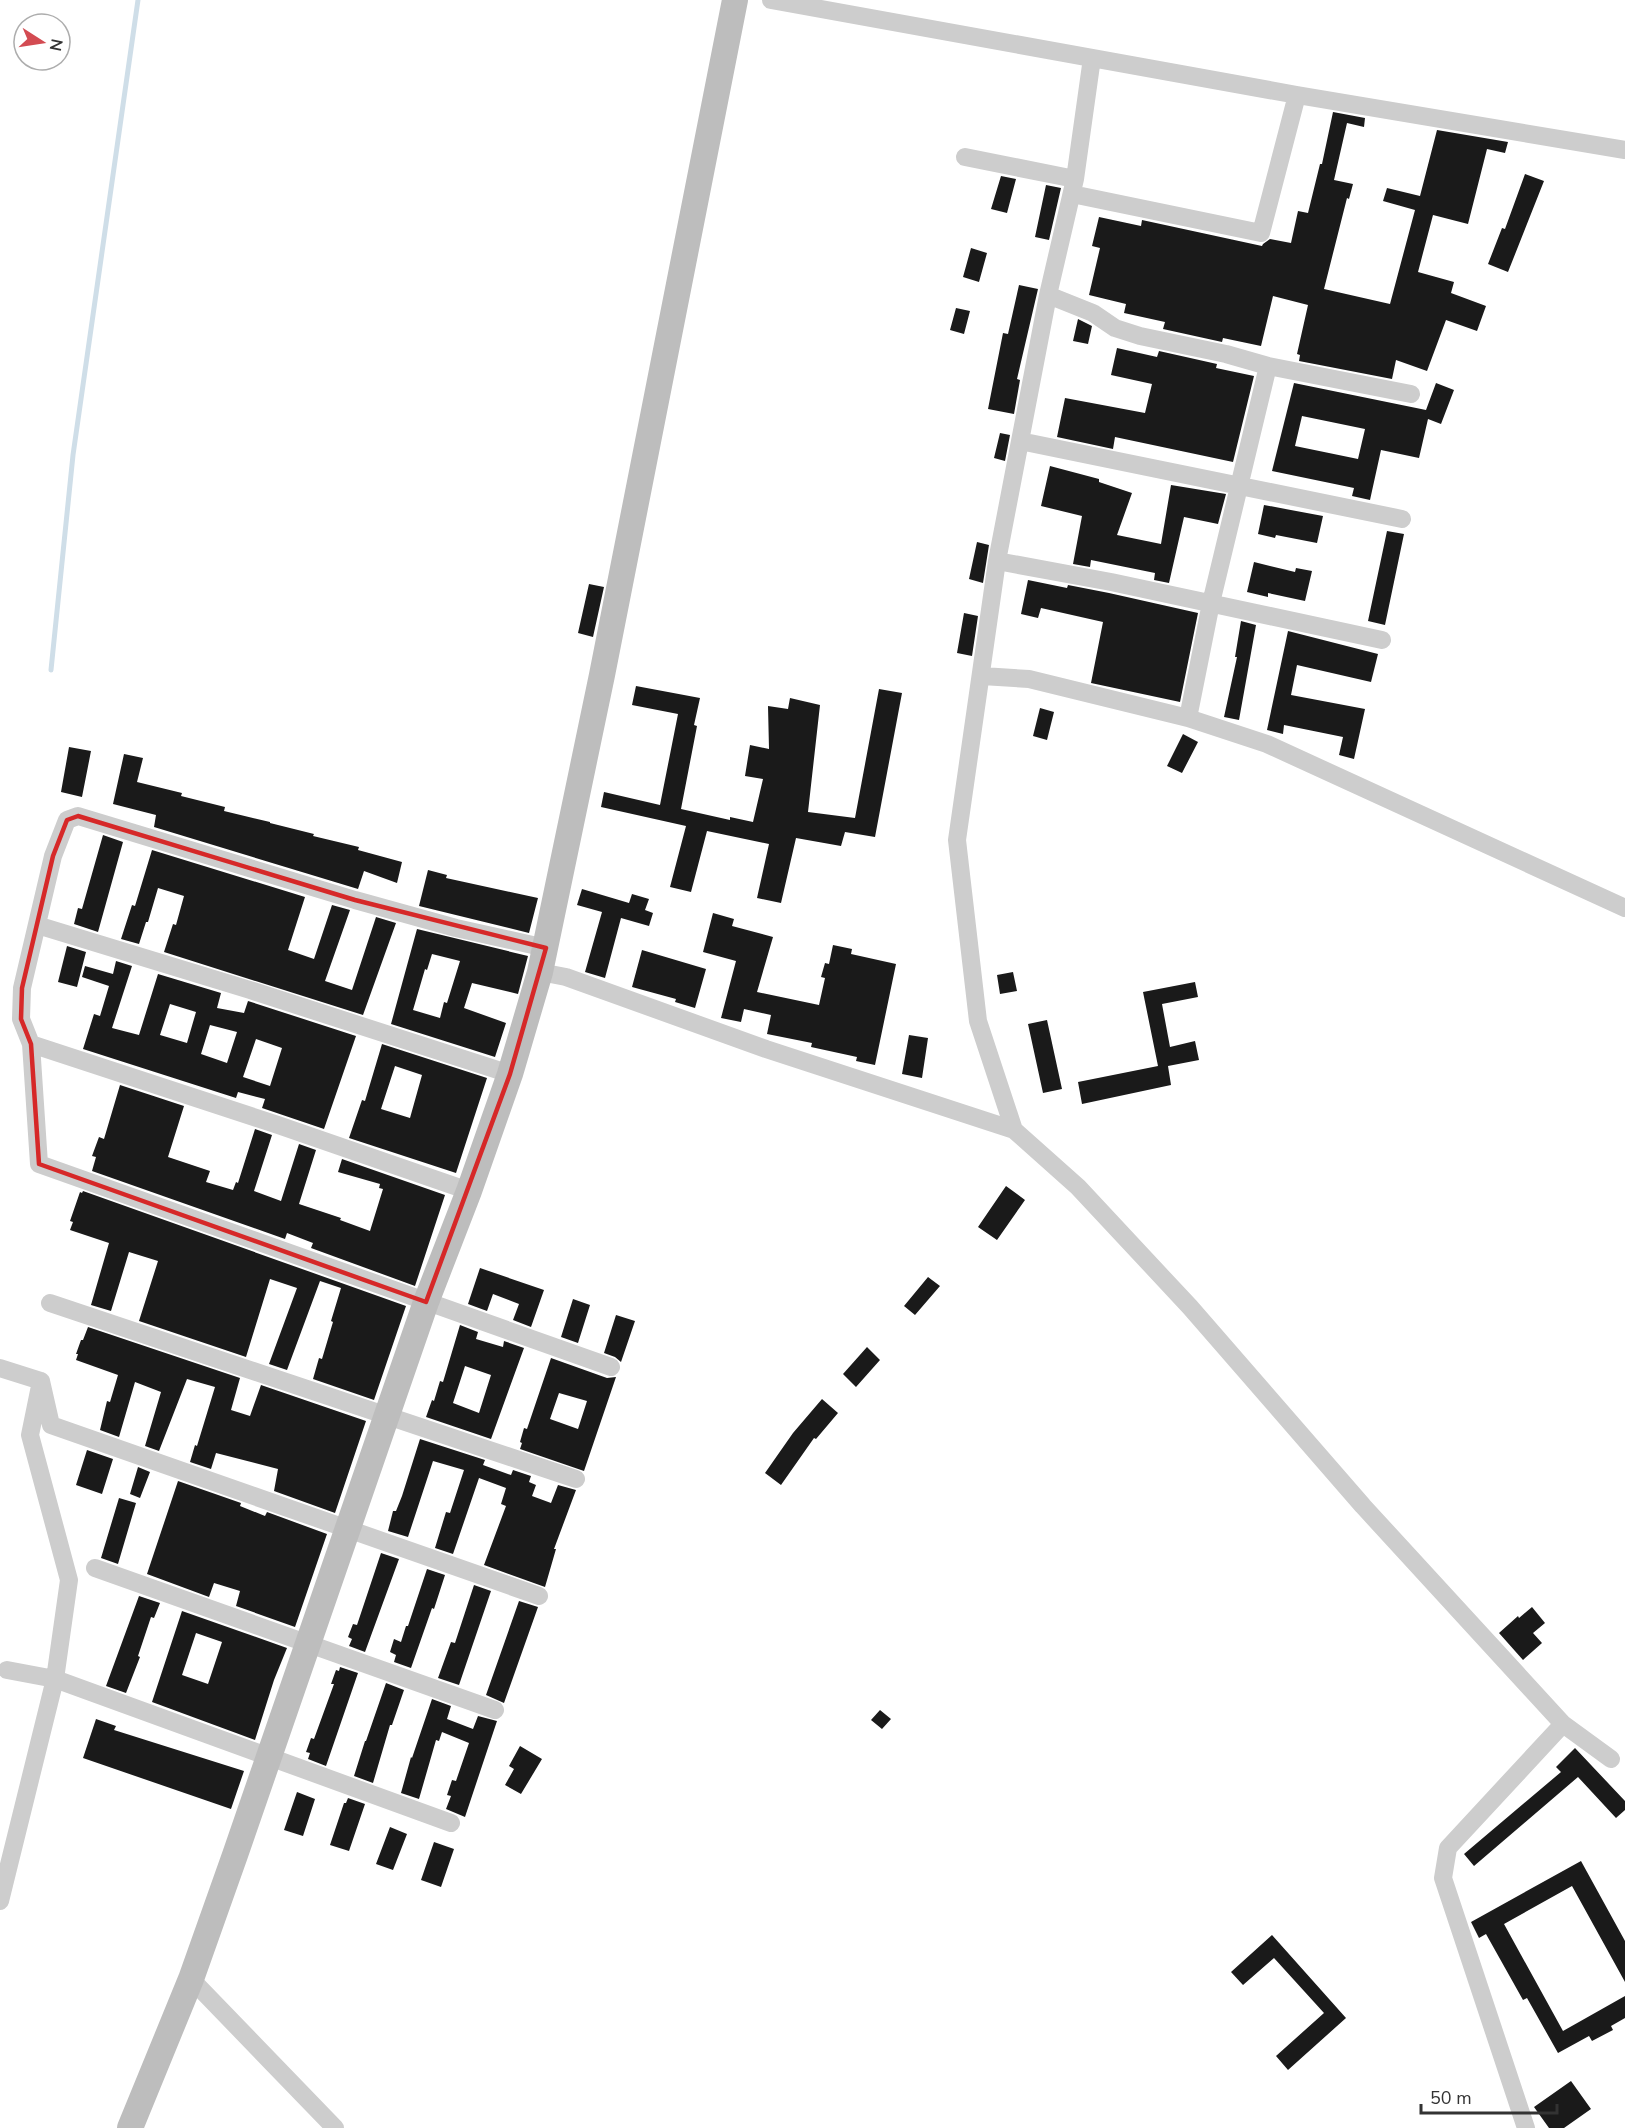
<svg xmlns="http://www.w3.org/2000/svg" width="1625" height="2128" font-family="'Nunito Sans',sans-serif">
  <rect width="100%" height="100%" fill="#fff"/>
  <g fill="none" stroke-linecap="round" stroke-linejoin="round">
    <!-- stream -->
    <path stroke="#cfdee8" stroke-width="5" d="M51,670l22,-215 65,-455"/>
  </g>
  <!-- building -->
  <path fill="#1a1a1a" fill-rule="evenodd" d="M1333,112l32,6 -1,9 -17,-4 -13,57 19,4 -4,15 -2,-1 -23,91 66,15 25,-94 -32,-9 4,-13 33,8 17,-66 71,12 -3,11 -18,-4 -19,75 -35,-9 -15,57 36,10 -3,11 35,13 -9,25 -31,-11 -19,51 -31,-11 -4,19 -93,-18 1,-6 -3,-1 11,-49 -35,-9 -12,50 -38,-8 -1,4 -59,-13 2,-7 -41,-9 2,-9 -37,-9 11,-47 -8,-2 7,-29 42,9 1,-6 120,26 1,-2 7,-5 21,4 7,-32 10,2 12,-49h2z
    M1525,174l19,7 -36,91 -20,-8 14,-36 3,1z
    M1001,176l15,3 -9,34 -16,-4z
    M1046,185l15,3 -12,52 -14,-3z
    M971,248l16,5 -8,29 -16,-5z
    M1019,285l19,4 -21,90 3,1 -6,34 -26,-5 15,-76 5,1z
    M956,308l14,3 -6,23 -14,-4z
    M1078,319l14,7 -4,18 -15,-3z
    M1117,348l40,9 2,-6 58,13 -1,4 38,8 -21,86 -118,-25 -2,12 -56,-12 8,-39 80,15 7,-29 -41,-9z
    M1294,383l132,27 10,-27 18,7 -13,34 -13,-5 -9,39 -38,-8 -11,50 -18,-4 2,-8 -82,-17zM1302,416l63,13 -7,30 -63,-13z
    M1000,433l10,2 -5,26 -11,-3z
    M1050,466l49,13v3l33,11 -15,42 44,9 10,-59 55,9 -8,30 -34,-7 -15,66 -15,-3 1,-7 -64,-13 -1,7 -17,-3 9,-48 -41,-10z
    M1264,505l59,11 -6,27 -41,-8 -1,3 -17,-4z
    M1387,531l17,3 -19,91 -17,-4z
    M977,542l12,3 -6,38 -14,-4z
    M1254,562l41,10 1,-4 16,3 -7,30 -37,-8v4l-21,-5z
    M1028,580l39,8 1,-3 41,8 89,20 -18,89 -89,-19 12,-61 -62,-14 -3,10 -17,-4z
    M589,584l15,3 -11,50 -15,-4z
    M964,613l14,3 -6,40 -15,-3z
    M1241,621l15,4 -17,95 -15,-3 13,-60h-2z
    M1288,631l90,23 -7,28 -74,-17 -6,30 74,14 -11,50 -15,-4 4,-18 -59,-12 -1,9 -16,-4z
    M636,686l64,12 -6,27 3,1 -16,83 49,11v-3l23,5 10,-43 -18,-3 5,-31 19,4 -1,-43 20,3 2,-11 30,7 -12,107 47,6 24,-129 23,4 -27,144 -30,-5 -4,14 -45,-8 -15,65 -24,-5 12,-54 -62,-13 -16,61 -21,-5 16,-61 -85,-19 3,-15 56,13 18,-91 -46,-9z
    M1040,708l14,4 -7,28 -14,-4z
    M1183,734l15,8 -16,31 -15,-7z
    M69,747l22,4 -9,46 -21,-5z
    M124,754l19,4 -6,24 45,11 -1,3 44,11 -1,4 46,11v1l44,11 -1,2 46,11 -1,3 44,12 -5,21 -33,-12 -6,18 -204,-62 2,-12 -43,-11z
    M103,835l20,7 -25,90 -24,-8 4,-16 4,1z
    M152,850l153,47 -17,53 26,9 18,-54 18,5 -25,71 27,9 24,-73 20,6 -33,92 -199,-63 9,-28 3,1 8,-29 -26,-8 -10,34h-2l-7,22 -18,-5 11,-34 3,1z
    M428,870l19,5 -1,3 92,20 -9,35 -110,-27z
    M582,889l47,14 3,-9 17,5 -4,11 8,3 -4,13 -28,-8 -16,60 -20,-6 17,-60 -25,-7z
    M713,913l21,6 -2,7 41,11 -16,55 62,13 6,-27 -4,-1 4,-14 4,1 4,-19 19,4 -1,5 45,10 -21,101 -19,-4 1,-4 -46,-10 1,-4 -45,-9 4,-19 -27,-6 -3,13 -20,-4 15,-57 -33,-9z
    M417,929l111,27 -10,38 -46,-11 -8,25 42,15 -11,34 -104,-33zM432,954l28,7 -13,42 -3,-1 -4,16 -27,-8 12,-41 2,1z
    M67,946l19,6 -9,35 -19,-5z
    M642,950l64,19 -11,39 -20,-6 1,-3 -44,-12z
    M116,961l16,5 -20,62 27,7 19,-61 63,19 -4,15 27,5 4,-12 108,35 -32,93 -62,-21 3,-9 -27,-7 -2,6 -153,-49 11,-35 6,2 9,-30 -27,-9 3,-11 28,8zM170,1004l26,8 -9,31 -27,-8zM210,1025l27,7 -10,31 -26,-9zM256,1039l26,9 -12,38 -27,-9z
    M1013,972l4,19 -17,3 -3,-19z
    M1195,982l3,15 -36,7 8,43 25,-6 4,19 -31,6 3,19 -89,19 -4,-22 80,-16 -15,-74z
    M1047,1020l15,69 -19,4 -15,-69z
    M909,1035l19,3 -6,40 -20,-4z
    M382,1044l105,34 -31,95 -107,-35 13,-38 3,1zM395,1066l27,9 -12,43 -29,-9z
    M120,1085l64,21 -16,51 42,14 -4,11 27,8 3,-8 2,1 17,-54 17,6 -18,56 27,10 18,-57 17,6 -17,54 42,14 -1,2 30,11 13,-42 -4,-1 1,-4 -42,-12 4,-13 103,36 -30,91 -104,-38 2,-5 -26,-10 -2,6 -193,-68 4,-14 -4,-1 7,-19 5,2z
    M1006,1186l19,14 -28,40 -19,-13z
    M83,1191l323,115 -32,94 -61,-21 6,-21 3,1 11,-37 -2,-1 10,-33 -21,-7 -33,89 -18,-6 28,-76 -27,-9 -24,78 -107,-36 19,-60 -29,-9 -18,59 -20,-6 18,-62 -39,-13 3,-8 -3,-1 10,-29 2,1z
    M480,1268l64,22 -13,37 -18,-7 6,-16 -26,-10 -6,17 -19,-7z
    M928,1277l12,9 -25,29 -11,-9z
    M573,1299l17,6 -12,38 -17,-6z
    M616,1315l19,6 -14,41 -6,-5 -11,-4z
    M460,1325l18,7 -2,7 27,8 1,-6 20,7 -33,91 -65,-22 6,-17 2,1 6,-20 3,1zM465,1366l26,9 -12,38 -26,-10z
    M88,1327l152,51 -9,32 19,6 11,-31 105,36 -31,92 -61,-22 4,-22 -62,-16 -5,16 -21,-7 5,-17 2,1 18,-59 -28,-8 -28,72 -14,-5 16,-54 -26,-10 -16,55 -19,-7 7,-29 3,1 8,-27 -42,-15 2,-6h-2l5,-14h2z
    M867,1347l13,13 -24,27 -13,-13z
    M551,1358l56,20 9,-1 -32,94 -64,-22 2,-6 -2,-1 4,-14 3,1zM559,1393l28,8 -9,28 -28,-10z
    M822,1399l16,14 -22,26 -2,-1 -33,47 -16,-12 28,-40z
    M420,1439l65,21 -2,5 28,10 2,-5 18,6 -2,6 7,3 -4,11 19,7 7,-18 18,5 -22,59h2l-11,38 -61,-22 22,-59 -5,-2 5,-16 -27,-10 -26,76 -18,-6 11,-36 4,1 14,-43 -31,-9 -25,76 -20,-6 5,-20h3l6,-15z
    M87,1450l26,9 -11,35 -26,-9z
    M138,1467l12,5 -10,26 -10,-4z
    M178,1481l63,22 -1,3 25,10 2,-4 60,22 -32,93 -59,-21 4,-15 -26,-8 -5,14 -62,-23z
    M119,1498l17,5 -18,61 -17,-6z
    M381,1553l18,6 -34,93 -16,-6 3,-7 -4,-2 5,-13 4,1z
    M427,1569l18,6 -11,34 -2,-1 -21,60 -17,-6 2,-7 -6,-3 4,-13 7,3 5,-16h2z
    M474,1585l17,6 -32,94 -21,-7 13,-36 4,1z
    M139,1596l21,7 -6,15 -3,-1 -13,39 2,1 -14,36 -20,-7z
    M519,1601l19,6 -34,96 -18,-8z
    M1532,1607l13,16 -12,10 9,10 -19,17 -24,-27 19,-17 1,2z
    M182,1611l105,37 -13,32 -19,60 -103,-38zM196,1633l26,9 -14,42 -26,-9z
    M340,1667l18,6 -32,93 -18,-7 2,-6 -4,-1 5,-14 3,1 20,-55h-3l5,-14 3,1z
    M386,1683l18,7 -12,35h-2l-17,58 -19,-7 11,-35h1z
    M432,1699l19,7 -4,13 26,10 5,-13 19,5 -32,96 -19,-8 5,-13 -4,-1 5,-15 4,1 13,-38 -27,-11 -3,9 -3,-1 -17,59 -18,-6 10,-36 1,1z
    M880,1710l11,9 -9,10 -11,-9z
    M96,1719l20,7 -2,4 130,41 -13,38 -148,-51z
    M520,1746l22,13 -21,35 -16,-9 9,-16 -5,-3z
    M1575,1748l50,53v9l-9,8 -38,-41 -104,89 -10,-12 97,-82 -5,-5z
    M297,1792l18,7 -12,37 -19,-6z
    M348,1798l17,6 -16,47 -19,-6 14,-42h2z
    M390,1827l17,7 -14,36 -17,-6z
    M434,1842l20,7 -13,38 -20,-7z
    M1581,1861l44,80v41l-53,-96 -68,38 59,107 62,-35v22l-14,8 2,4 -21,11 -3,-5 -31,17 -31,-55 -4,2 -37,-66 -7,4 -8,-16z
    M1272,1935l74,83 -58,52 -12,-14 48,-43 -50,-55 -31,27 -12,-13z
    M1571,2081l20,28 -27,19h-15l-15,-21z"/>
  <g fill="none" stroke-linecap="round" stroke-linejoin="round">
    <!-- street -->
    <path stroke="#cdcdcd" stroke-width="18" d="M771,0l526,95 328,55
      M965,157l110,22
      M1072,194l189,39 36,-138
      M1048,295l45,18 22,15 25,8 86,18 42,12 143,28
      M1020,441l382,78
      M997,561l114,21 271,58
      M982,676l47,3 159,39 79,26 358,164
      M1188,718l23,-115 57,-237
      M37,925l213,65 260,84
      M546,948l-90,-20 -101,-28 -277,-84 -11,4 -14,36 -31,132 -1,31 10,25 8,120 572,203
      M540,972l26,5 200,72 248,81 64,57 112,120 173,199 200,218 48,35
      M31,1044l247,81 191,66
      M1014,1130l-36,-109 -21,-181 40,-279 51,-266 27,-116 17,-121
      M50,1303l526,176
      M0,1368l41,13
      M41,1381l10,44 488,171
      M95,1568l400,142
      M7,1670l48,9 396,144
      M0,1901l55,-222 14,-99 -39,-145 10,-49
      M191,1979l144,149
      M1526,2128l-83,-250 5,-30 115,-124"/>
    <!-- secondary -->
    <path stroke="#bdbdbd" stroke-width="26" d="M130,2128l61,-149 44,-124 191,-553 43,-111 41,-117 30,-102 62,-297 133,-675"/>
  </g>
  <!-- marked area -->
  <path fill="none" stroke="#d62828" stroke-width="4.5" stroke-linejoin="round" d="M78,816l277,84 191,48 -36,126 -84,228 -387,-138 -8,-120 -10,-25 1,-31 31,-132 14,-36z"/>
  <!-- north arrow -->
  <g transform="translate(42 42) rotate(102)"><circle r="28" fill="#ffffff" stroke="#adadad" stroke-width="1.5"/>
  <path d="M0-4.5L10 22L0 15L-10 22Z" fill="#d34b52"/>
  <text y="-9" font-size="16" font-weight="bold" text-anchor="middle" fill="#333333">N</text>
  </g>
  <!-- scale -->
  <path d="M1421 2104v9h136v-9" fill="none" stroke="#333333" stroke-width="3"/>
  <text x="1430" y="2104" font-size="18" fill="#333333" stroke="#ffffff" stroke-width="4.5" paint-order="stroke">50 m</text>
</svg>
